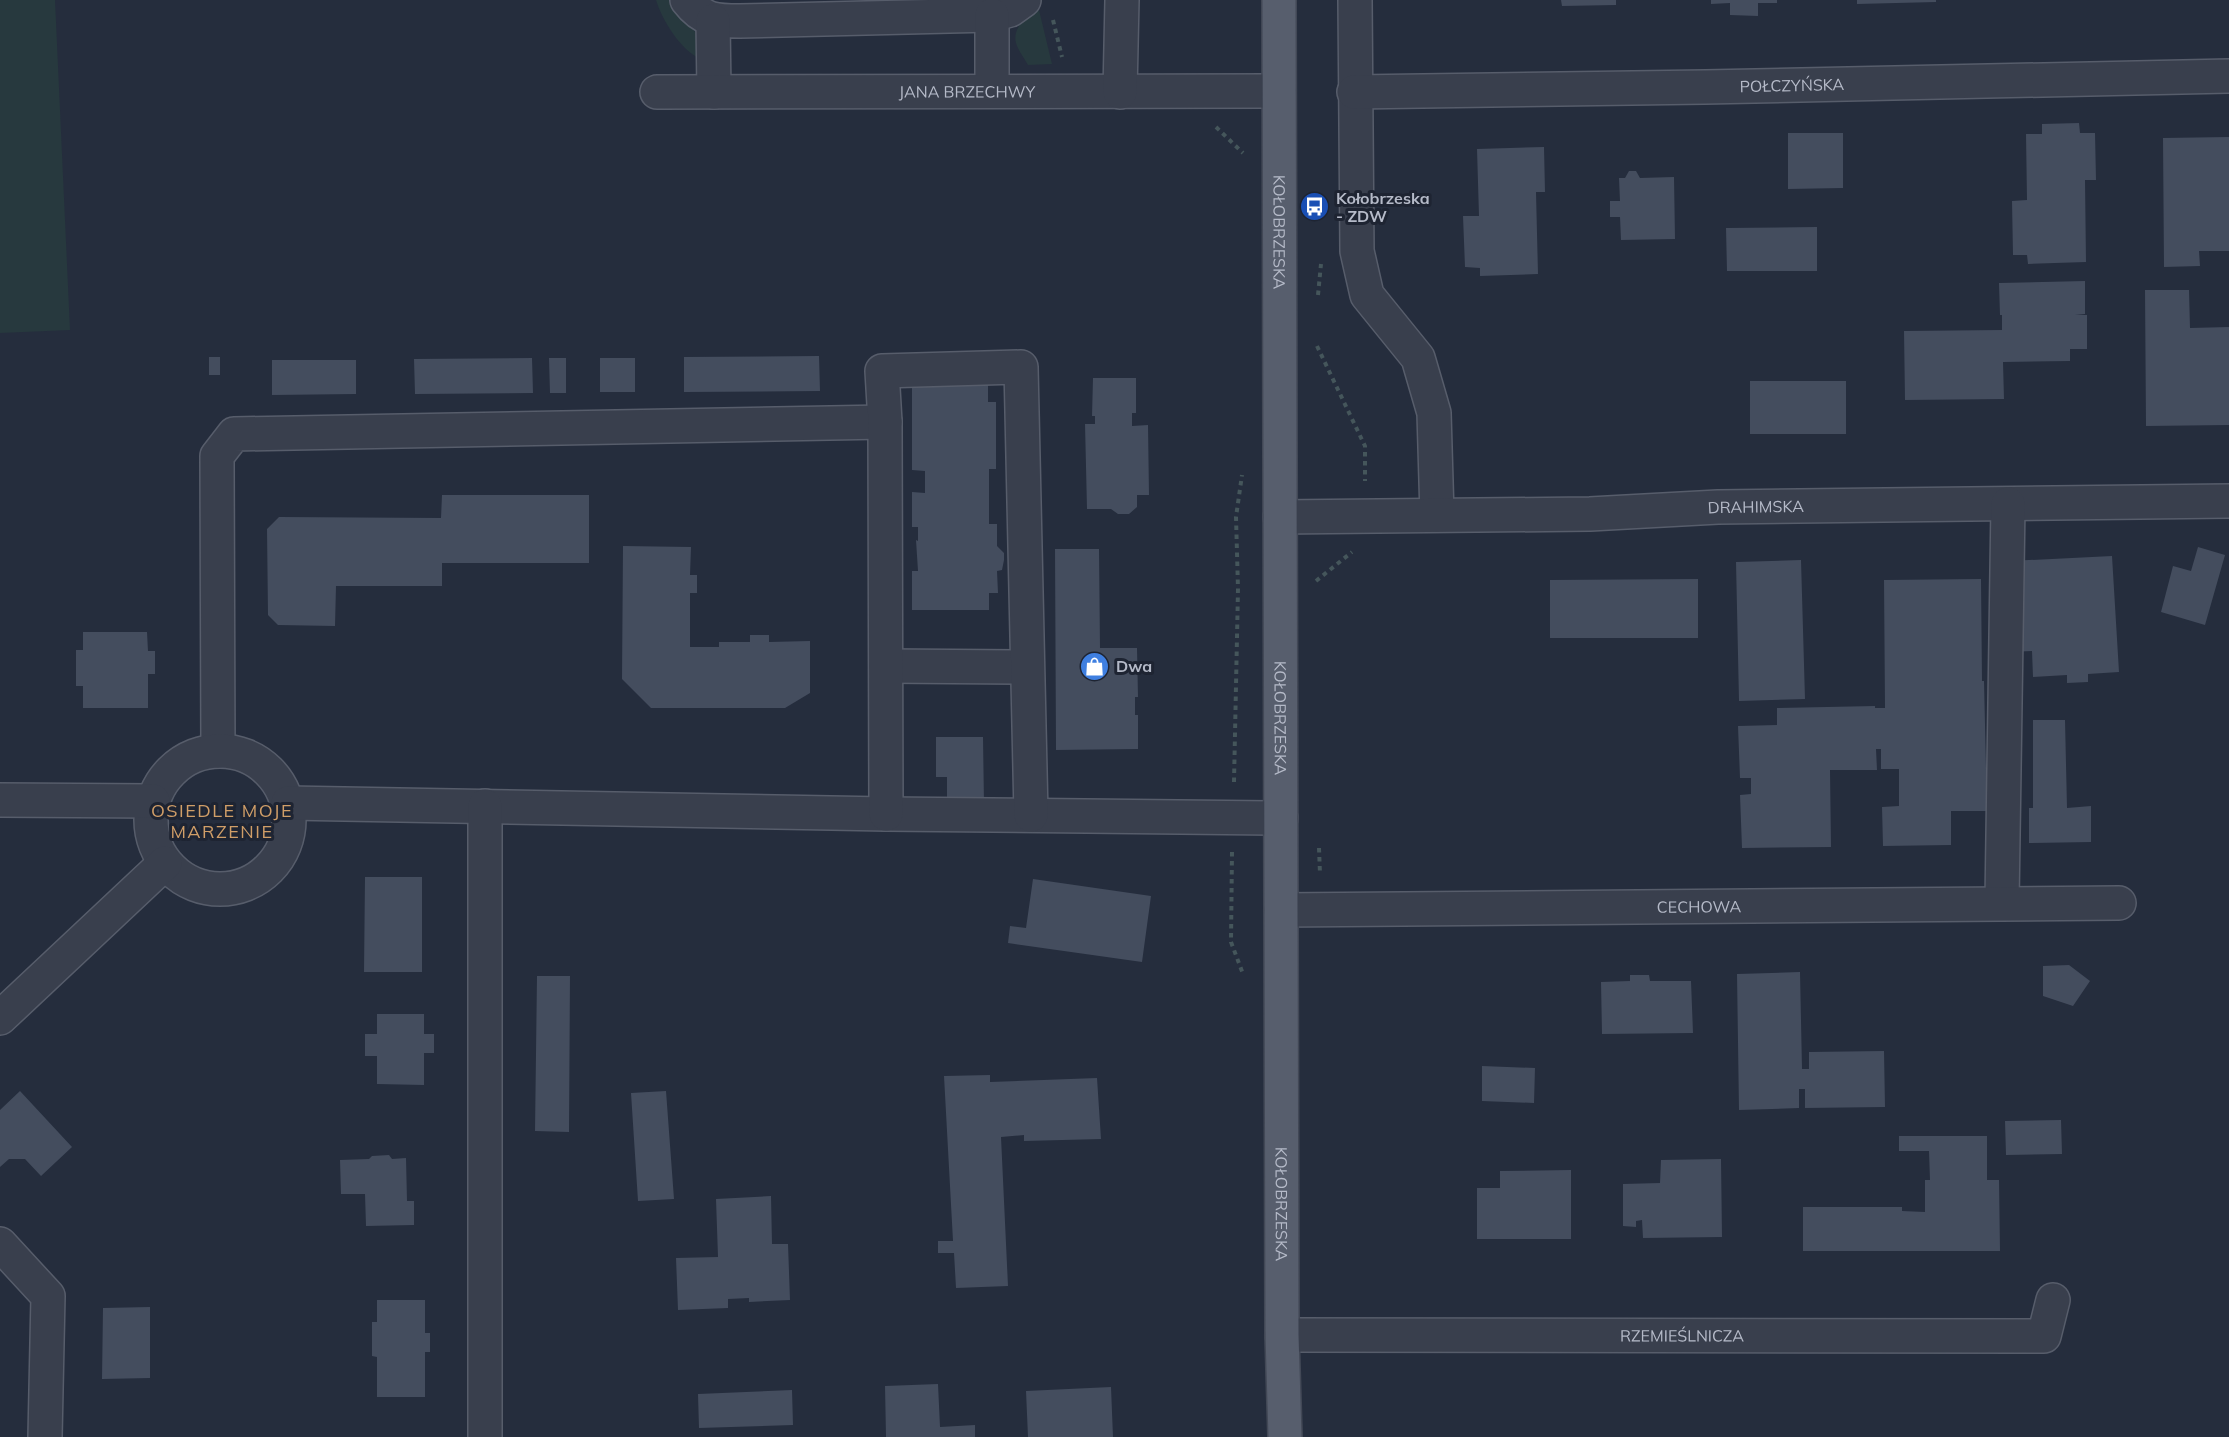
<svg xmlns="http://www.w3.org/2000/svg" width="2229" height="1437" font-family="Mulish,sans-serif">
  <rect width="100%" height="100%" fill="#252d3d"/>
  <!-- green -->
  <path fill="#27393e" d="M0,0h55l15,330 -70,3z
    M656,0h17l24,35 4,24c-20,-8 -39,-39 -45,-59z
    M1039,10l13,54 -24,1c-4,-7 -10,-15 -12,-22 -4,-15 11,-29 23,-33z"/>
  <!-- building -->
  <path fill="#444d5e" d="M1561,0h55v5l-54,1z
    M1711,0h66v3h-19v13l-28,-1v-12l-19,1z
    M1857,0h79v2l-79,2z
    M2079,123l1,10h15l1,47h-11l1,82 -58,2 -1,-9h-14l-1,-54 15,-1 -1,-66h16v-10z
    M1788,133h55v55l-55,1z
    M2229,137v114h-30l1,15 -36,1 -1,-129z
    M1544,147l1,45h-9l2,82 -58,2v-8l-15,-1 -2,-51h16l-2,-67z
    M1629,171h7l4,7 34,-1 1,62 -54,1 -1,-23h-10v-16h10l-1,-23h6z
    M1817,227v44h-90l-1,-43z
    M2085,281v33l-10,1h12v34h-17v12l-67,1 1,37 -99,1 -1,-69 98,-1v-15h-2l-1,-32z
    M2145,290h44l1,38 39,-1v98l-83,1z
    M819,356l1,35 -136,1v-35z
    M209,357h11v18h-11z
    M532,358l1,35 -118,1 -1,-35z
    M549,358h17v35h-16z
    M600,358h35v34h-35z
    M272,360h84v34l-84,1z
    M1093,378h43v35h-4v13l16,-1 1,70h-12v12l-8,7h-11l-7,-5h-24l-2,-85h10v-8h-3z
    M988,379v23h8v67h-7v55h8v22l7,7v7l-2,10 -5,1 1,22h-9v17h-77v-39h6l-2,-31 2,1v-14h-6v-35l13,1v-22l-13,-1v-90z
    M1750,381h96v53h-96z
    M442,495h147v68h-147v23h-106l-1,40 -57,-1 -10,-10 -1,-86 12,-12 162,1z
    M623,546l68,1 -1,28h7v18h-7v54h29v-5h31v-7h19v7l41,-1v52l-25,15h-134l-29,-29z
    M2198,547l27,8 -20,70 -44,-13 12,-46 18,5z
    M1055,549h44l1,99h37l1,49h-3v18h3v34l-82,1z
    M2112,556l7,116 -31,2v8l-21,1v-8l-34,2 -1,-26 -24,1 1,-91z
    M1801,560l4,139 -66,2 -3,-139z
    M1698,579v59h-148v-58z
    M1981,579l1,102h2l3,130h-36v34l-68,1 -1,-39 17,-1v-37h-18v-20h-5l1,21h-47l1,77 -89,1 -2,-53 11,-1v-16h-11l-2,-52 39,-1v-17l98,-2v2h10l-1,-128z
    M83,632h64l1,19h7v23h-7v34h-65v-22h-7v-36h7z
    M2033,720h32l2,88 24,-2v36l-62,1v-35h4z
    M936,737h47l1,67h-37v-27h-11z
    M365,877h57v95h-58z
    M1033,879l118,17 -9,66 -134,-19 2,-17 16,2z
    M2069,965l21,16 -17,25 -30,-10v-30z
    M1800,972l2,97h7v-17l75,-1 1,56 -80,1v-19h-6v19l-60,2 -2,-136z
    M1630,975h19l1,6h41l2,52 -91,1 -1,-52 29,-1z
    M537,976h33l-1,156 -34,-1z
    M377,1014h47v20h10v19h-10v32l-47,-1v-28h-12v-22h12z
    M1482,1066l53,2 -1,35 -52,-2z
    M990,1075v7l107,-4 4,61 -77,2v-6l-23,2 7,149 -52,2 -2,-35h-16v-12h15l-9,-165z
    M20,1091l52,56 -31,29 -16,-17h-16l-9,8v-57z
    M666,1091l8,108 -36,2 -7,-108z
    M2061,1120l1,34 -56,1 -1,-34z
    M1899,1136h88v44h12l1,71h-197v-44h99v4l23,1v-32h5l-1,-29h-30z
    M389,1155l3,4 14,-1 1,43h7v24l-48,1 -1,-32h-24l-1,-34 29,-1 3,-3z
    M1721,1159l1,78 -79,1 -1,-18 -6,1v6l-13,-1v-42l37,-1 1,-23z
    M1571,1170v69h-94v-51h23v-17z
    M771,1196l1,48h16l2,56 -41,2v-4l-21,1v9l-50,2 -2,-52 42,-1 -2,-58z
    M377,1300h48v33h5v19h-5v45h-48v-40l-5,-1v-34h5z
    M150,1307v71l-48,1 1,-71z
    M938,1384l2,43 35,-2v12h-89l-1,-51z
    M1111,1387l2,50h-85l-2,-46z
    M792,1390l1,35 -94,3 -1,-34z"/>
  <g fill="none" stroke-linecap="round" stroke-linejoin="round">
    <defs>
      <g id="minor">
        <path d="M687,0c16,21 29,21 53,21l252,-6 18,-5 14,-10"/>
        <path d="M1355,0l2,251 10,44 51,63 16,55 3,102"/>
        <path d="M992,15v76"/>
        <path d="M713,21l1,71"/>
        <path id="s1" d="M657,92l622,-1"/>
        <path d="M1120,92l2,-92"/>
        <path id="s2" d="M1354,92l351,-5 524,-11"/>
        <path id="s3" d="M1280,517l310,-3 128,-7 511,-6"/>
        <path d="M886,666l141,1"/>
        <path d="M218,751l-1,-295 17,-22 651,-12"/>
        <circle cx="220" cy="820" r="69"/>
        <path d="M0,800l153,1"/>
        <path d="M288,803l598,11 395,4"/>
        <path d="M886,814l-1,-392 -3,-51 139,-4 10,448"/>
        <path d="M2002,902l6,-398"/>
        <path id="s4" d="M1281,910l838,-7"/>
        <path d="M0,1018l165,-155"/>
        <path d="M0,1244l48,52 -3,141"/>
        <path id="s5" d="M1282,1335l762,1 9,-36"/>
        <path d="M485,1437v-631"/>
      </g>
      <g id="major">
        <path id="s6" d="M1279,0l2,910 1,425 3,102"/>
      </g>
    </defs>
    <!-- minor casing -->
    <use href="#minor" stroke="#575d6b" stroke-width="36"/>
    <!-- major casing -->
    <use href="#major" stroke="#424856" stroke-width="36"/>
    <!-- path -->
    <path stroke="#45565b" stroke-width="4" stroke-dasharray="4.5 4.5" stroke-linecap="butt" d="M1053,20l9,37
      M1216,127l27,26
      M1318,295l3,-31
      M1317,346l48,100v35
      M1316,581l36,-29
      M1234,782l4,-193 -2,-72 6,-42
      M1319,848l1,26
      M1232,852l-1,90 12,32"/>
    <!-- minor -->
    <use href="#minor" stroke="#393f4d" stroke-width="33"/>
    <!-- major -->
    <use href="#major" stroke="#575e6d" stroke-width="33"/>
  </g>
  <!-- icons -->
  <defs>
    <symbol id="bus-disc" viewBox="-11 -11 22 22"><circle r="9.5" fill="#1a4fb4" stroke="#1e2432"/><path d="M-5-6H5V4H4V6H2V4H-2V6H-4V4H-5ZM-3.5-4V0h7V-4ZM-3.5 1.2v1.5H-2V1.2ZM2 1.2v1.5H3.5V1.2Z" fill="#fff"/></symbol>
    <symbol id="shop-disc" viewBox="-11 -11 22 22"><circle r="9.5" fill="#3f7fe0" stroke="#1e2432"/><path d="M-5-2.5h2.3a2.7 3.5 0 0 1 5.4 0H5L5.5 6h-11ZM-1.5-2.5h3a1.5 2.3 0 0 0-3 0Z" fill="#fff"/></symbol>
  </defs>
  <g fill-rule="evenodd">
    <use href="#bus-disc" x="1298" y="190" width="33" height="33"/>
    <use href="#shop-disc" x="1078" y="650" width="33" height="33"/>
  </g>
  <g text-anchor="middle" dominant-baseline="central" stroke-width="6" stroke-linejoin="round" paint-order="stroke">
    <!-- street labels -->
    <g font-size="16" fill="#b5bac8" stroke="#1e2432">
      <text stroke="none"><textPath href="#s2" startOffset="438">POŁCZYŃSKA</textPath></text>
      <text stroke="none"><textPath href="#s1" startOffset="310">JANA BRZECHWY</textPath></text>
      <text stroke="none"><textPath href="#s6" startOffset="232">KOŁOBRZESKA</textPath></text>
      <text stroke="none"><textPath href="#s3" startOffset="476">DRAHIMSKA</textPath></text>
      <text stroke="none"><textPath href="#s6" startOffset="718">KOŁOBRZESKA</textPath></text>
      <text stroke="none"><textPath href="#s4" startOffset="418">CECHOWA</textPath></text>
      <text stroke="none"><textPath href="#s6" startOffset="1204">KOŁOBRZESKA</textPath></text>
      <text stroke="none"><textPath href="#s5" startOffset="400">RZEMIEŚLNICZA</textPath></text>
    </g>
    <!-- poi labels -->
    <g font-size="16" font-weight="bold" fill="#b5bac8" stroke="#1e2432" text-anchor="start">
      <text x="1336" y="198">Kołobrzeska<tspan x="1336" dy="18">- ZDW</tspan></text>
      <text x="1116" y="666">Dwa</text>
    </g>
    <!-- neighbourhood labels -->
    <g font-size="18" letter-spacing="1.5" fill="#d09e68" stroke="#1e2432">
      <text x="222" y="810">OSIEDLE MOJE<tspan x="222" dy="21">MARZENIE</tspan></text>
    </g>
  </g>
</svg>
